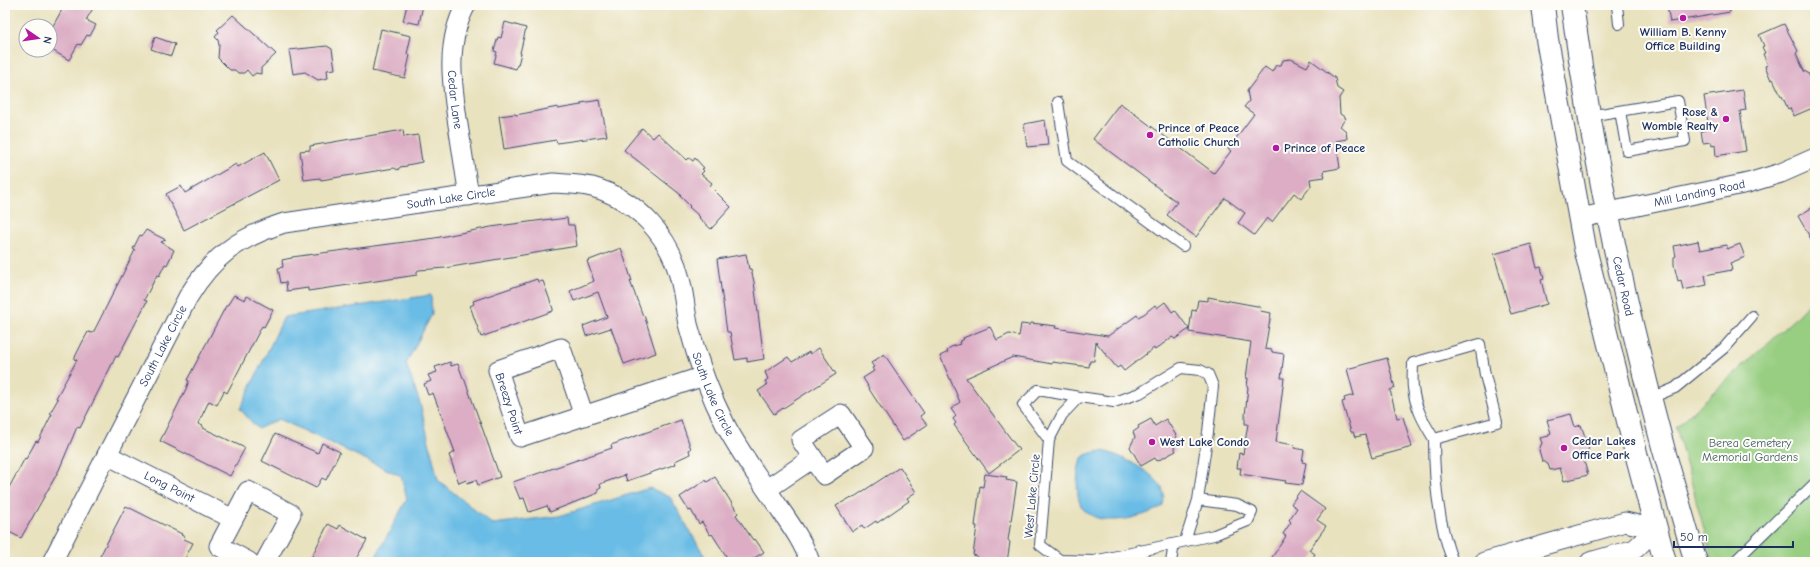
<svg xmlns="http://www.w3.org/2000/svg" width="1820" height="567" font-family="'Comic Neue',sans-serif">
  <rect width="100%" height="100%" fill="#fdfcf7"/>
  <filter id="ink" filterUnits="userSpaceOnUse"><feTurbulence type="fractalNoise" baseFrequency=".025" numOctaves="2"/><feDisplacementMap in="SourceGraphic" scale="8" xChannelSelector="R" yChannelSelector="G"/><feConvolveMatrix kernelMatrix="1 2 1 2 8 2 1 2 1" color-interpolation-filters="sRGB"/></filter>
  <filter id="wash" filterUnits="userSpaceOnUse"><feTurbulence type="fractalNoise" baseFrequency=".012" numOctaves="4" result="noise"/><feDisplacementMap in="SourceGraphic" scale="16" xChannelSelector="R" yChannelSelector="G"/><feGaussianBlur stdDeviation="0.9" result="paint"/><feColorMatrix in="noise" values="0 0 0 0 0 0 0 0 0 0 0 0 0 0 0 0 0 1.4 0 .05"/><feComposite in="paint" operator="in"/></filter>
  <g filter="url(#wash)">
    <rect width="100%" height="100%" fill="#e9e2bf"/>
    <!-- green -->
    <path fill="#97ce81" stroke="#597e70" d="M1815,297v265h-102l-37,-135 118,-108z"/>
    <!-- water -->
    <path fill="#69bce5" stroke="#4276a2" d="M431,295l1,19 -26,50 14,39 18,77 54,44 67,-8 91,-28 20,9 38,65h-335l34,-63 -6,-23 -122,-57 -21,10 -18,-20 44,-92z
      M1102,451c17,3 52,21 60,37 3,6 2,12 1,18 -20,12 -62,23 -80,3 -8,-9 -7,-41 -1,-51 4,-5 14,-6 20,-7z"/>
    <g id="blocks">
      <!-- building -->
      <path fill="#dcadc4" d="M68,5h27l-9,15 10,5 -6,11 -3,-1 -6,10 -3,-1 -9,16 -19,-11v-18l13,-23 3,2z
        M407,5h16l-4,19 -16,-3z
        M1667,5h63v7l-60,10z
        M233,15l43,39 -15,14v6l-5,-1 -4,3 -5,-6 -3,3h-6l-3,-3h-5l-12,-12 1,-13 -1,-5 -3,-3 4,-5 -2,-2z
        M505,22l21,6 -6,25h1l-3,12h-1l-1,4 -22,-6 3,-11 -3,-1 4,-14 3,1z
        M1784,24l14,27 -2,2 8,18 4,2 7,15v19l-21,9 -4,-8 -2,1 -6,-13h-1l-8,-17 -2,1 -6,-14 3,-1 -5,-11 2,-1 -3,-6 2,-1 -5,-11z
        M381,29l30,7 -4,18 3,1 -5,23 -33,-7z
        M155,37l20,7 -4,12 -20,-7z
        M327,46l5,3 3,20 -8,1 1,8 -10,2 -13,-8 -12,2 -4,-24z
        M1291,59l16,8 4,-7 24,18 2,10 6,4 -4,6 1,16 6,4 -6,8 6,5 1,8 -11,2 4,27 -17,3 2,6 -15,2 1,7 -10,13 -7,-6 -22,29 -5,-4 -13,17 -16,-12 7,-10 -20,-15 -29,39 -29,-22 10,-13 -84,-63 27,-36 94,70 17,-22 -3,-2 26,-35 -10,-7 5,-6 -2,-10 18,-24 7,5 4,-7h5l2,-5z
        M1743,90l3,20 -6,1 6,40 -30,5 -1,-11 -3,1 -1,-4 -8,1 -2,-12 8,-2 -5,-33z
        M600,100l7,36 -50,7 -1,-3 -52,9 -5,-33 16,-2 1,1 42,-8v2l23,-4v-2z
        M1045,120l3,25 -21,2 -3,-23z
        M642,128l11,10 5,-5 29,27 2,-2 4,3 2,-3 9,10 -2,1 2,2 -3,3 11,9 -2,3 21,21 -20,22 -12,-11 1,-1 -11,-10 1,-1 -10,-10 1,-1 -57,-45z
        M403,130l1,7 14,-2 4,27 -15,3v1l-7,1 -2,3 -4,-2 -73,12 -1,-2 -16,2 -4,-29 10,-1v-4z
        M265,152l14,28 -95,50 -18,-36 15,-8 4,7 51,-29 2,3z
        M1815,206v40l-17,-30z
        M567,218l1,7h6l3,21 -132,22 -26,2 -2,1v4l-109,16v-3l-21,3 -1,-9 -5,1 -3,-15 5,-1 -1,-7 10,-2v-1l143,-19 56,-11 60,-8v1z
        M146,230l20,10 -5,2 13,8 -7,15 -2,-1 -6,12 -2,-1 -13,25 3,1 -29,56 -2,-1 -36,72 -3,-1 -18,43 -38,68 -16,-8v-35l20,-37 1,1 10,-18 2,1 14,-28 -2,-1 8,-14 -2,-1 21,-38 -3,-1 8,-16 6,-11 5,1 42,-83 -2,-1 7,-14 2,1z
        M1698,241l2,9 27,-5v4l13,-5 5,13 -15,6 2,7 -27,5 2,10 -24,5 -2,-10 -3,1 -4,-16v-8l2,-1 -2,-10z
        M1531,244l6,24 4,-1 3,12 -3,1 6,24 -36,10 -17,-60z
        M621,248l11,33h-2l13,35 1,-1 12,38 -32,11 -13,-36 -25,8 -3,-10 24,-9 -9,-25 -24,9 -4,-10 24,-10 -7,-20z
        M746,254l3,15h2l3,13 10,77 -17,3v-4l-12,2 -5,-28h-3l-10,-73z
        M537,279l1,3 5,-1 10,28v2l-72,26 -11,-31 4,-2 -1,-3z
        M234,295l11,5 2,-4 26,14 -9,17 -2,-1 -35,67 -3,-2 -7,14 -8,-4 -11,23 5,2v2l42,20 -15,28 -70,-35 26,-52 3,-8 -2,-1 39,-74h1z
        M1208,297l49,9 4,2 -1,3 11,2 -6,36 7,1v2l12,2 -3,24h3l-8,64 19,3 -1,3 10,2 -2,12 4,1 -4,22 -17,-2 1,-2 -46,-7 1,-6h-4l2,-15 4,1 5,-30h-3v-8l3,-29h-1l1,-9h-2l5,-36 -62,-10 3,-22 4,1 2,-11 10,1z
        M1165,302l7,10 3,-2 14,19 -14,10 -3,-2 -17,13 -1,-2 -30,23 -4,-5 -3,2 -21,-26 -2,19h-4l-1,6 -37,-5v2l-39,-7 -47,21 53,72 -30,23 -35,-48 2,-2 -3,-4 3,-3 -5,-7 9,-7 -20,-46 8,-4 -1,-2 4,-3 9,-3 -1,-2 5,-3 -1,-1 27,-11 7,13 12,-6 10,2 2,-12 9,1 1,-2 25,3 -1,2 53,8 29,-21 1,2 6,-3 11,-9 2,3z
        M819,348l17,26 -62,40 -16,-23 9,-6 -2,-4 3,-2 -3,-7 23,-15 4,5 17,-10 1,2z
        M884,354l40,59 -4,3 7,9 -24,16 -36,-55h1l-5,-8 11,-7 -2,-3 2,-1 -3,-4z
        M1387,358l8,30 -5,2 7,28 6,-1 9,30 -40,11 -7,-23 -10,2 -2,-5h-2l-9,-30 3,-1 -1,-3 10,-3 -7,-26z
        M450,362l1,4 7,-2 5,14h1l36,99 -22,8 -2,-5 -9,3 -1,-3 -7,3 -10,-28 6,-3 -22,-59 -5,2 -4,-11 7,-3 -3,-6 9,-3 -2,-5z
        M1571,414l4,13 6,-2 8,23 -1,1 3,11 -7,1 4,14 -24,6 -4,-13 -10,2 -2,-6 -6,-3 -3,-11 3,-7 -2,-5 9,-2v-2l2,-1 -4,-13z
        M1151,419l4,7 11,-7 11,18 -6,4 5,10 -19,10 -2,-3 -14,8 -11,-19 5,-10 -2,-5 6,-4 -1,-2z
        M681,420l10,29 -2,1 1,4 -15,7 1,3 -49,17 -2,-6 -25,9 1,4 -3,1v4l-48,19 -3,-6 -18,6 -5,-14 -4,1 -7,-17 99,-34 -1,-3z
        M275,434l43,19 4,-10 18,9 -14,28 -4,-2 -6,10 -54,-27z
        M900,467l16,25 -9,6 2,3 -32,22 -1,-2 -12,8 -2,-4 -10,7 -16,-26 14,-8 1,1z
        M985,474l22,3 -1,3 11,2 -9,58 2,2 -3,20h-31l1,-6 -4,-1 4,-29h-2l5,-40 3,1z
        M715,477l23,36 -2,2 17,25 2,-1 9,13 -16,10h-18l-18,-28 -2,1 -8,-13 -3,2 -8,-14 -2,1 -9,-14 26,-17 1,2z
        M1300,491l25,18 -8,11 9,6 -17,24 6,4 -5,8h-41l17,-26 -3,-2 8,-12 -2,-2 8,-12 -6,-4z
        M126,506l56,28 -1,1 4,2 -1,2 9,4 -10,19h-86z
        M328,524l10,5 2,-4 27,15 -13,22h-45z"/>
    </g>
  </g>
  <g filter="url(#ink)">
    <use href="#blocks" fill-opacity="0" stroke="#3a4a6d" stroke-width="1"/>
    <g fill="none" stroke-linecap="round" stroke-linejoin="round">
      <defs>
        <path id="service" d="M1617,5l2,19
          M1058,102l9,59 116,85
          M1589,116l89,-15 7,40 -58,10 -7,-40
          M1480,344l5,31 12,47 -63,17c-10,-16 -19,-32 -21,-51 -1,-8 0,-17 0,-25z
          M1651,398l24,-10 49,-40 28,-32
          M1434,439c0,41 4,84 19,123
          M1049,440l-26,-35 15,-15 41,7
          M1185,541l13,-41 10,-68 5,-46 -5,-12 -8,-4 -19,-2 -41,25 -26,9 -35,-5 -17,18 -13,25 -9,105 20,15 34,1 120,-26 34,-14 4,-9 -15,-7 -39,-5
          M1139,550l7,12
          M1171,562l3,-18
          M1734,562l81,-79"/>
        <g id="minor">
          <path id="s1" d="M466,5c-21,38 -14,80 -8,120 4,24 7,47 11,71"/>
          <path id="s2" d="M1580,218l168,-35 33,-10 34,-15"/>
          <path id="s3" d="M584,416l-23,-68 -63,22 22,67 184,-61"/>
          <path id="s4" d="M107,455l126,64"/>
          <path d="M767,489l46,-31 -12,-18 40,-26 23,34 -40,27 -11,-17"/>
          <path id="s5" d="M52,562l136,-265c25,-41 50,-59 96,-74l269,-40c13,1 27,1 39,4 44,12 78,49 88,92 4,15 5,30 8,45 9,35 21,69 38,102 16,30 37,58 56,86 11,16 22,32 28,50"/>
          <path d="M249,562l-30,-16 29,-55 43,23 -26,48"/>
          <path d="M1484,562l141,-40 31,7"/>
          <path d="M1590,562l45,-13 21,-20"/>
        </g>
        <g id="primary">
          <path d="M1543,5l4,34 38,209 52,209 28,105"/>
          <path id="s6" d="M1572,5c26,189 69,375 124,557"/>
        </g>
      </defs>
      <!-- service casing -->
      <use href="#service" stroke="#3a4a6d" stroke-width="12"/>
      <!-- minor casing -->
      <use href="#minor" stroke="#3a4a6d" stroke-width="21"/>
      <!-- primary casing -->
      <use href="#primary" stroke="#3a4a6d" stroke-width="24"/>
      <!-- service -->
      <use href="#service" stroke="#fff" stroke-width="10"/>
      <!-- minor -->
      <use href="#minor" stroke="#fff" stroke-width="19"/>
      <!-- primary -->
      <use href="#primary" stroke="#fff" stroke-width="22"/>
    </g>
  </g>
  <!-- markers -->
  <g fill="#b5179e" stroke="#fdfcf7" stroke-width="1.5">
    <circle cx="1683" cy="18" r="4"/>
    <circle cx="1726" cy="119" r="4"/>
    <circle cx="1150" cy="135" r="4"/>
    <circle cx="1276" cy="148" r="4"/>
    <circle cx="1152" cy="442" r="4"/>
    <circle cx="1564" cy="448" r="4"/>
  </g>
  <g text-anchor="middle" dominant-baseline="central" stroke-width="4" stroke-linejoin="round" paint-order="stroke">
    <!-- poi labels -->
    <g font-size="12" font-weight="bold" fill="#1b2f5e" stroke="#fdfcf7" text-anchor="start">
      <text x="1683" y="32" text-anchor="middle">William B. Kenny<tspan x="1683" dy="14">Office Building</tspan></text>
      <text x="1718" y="112" text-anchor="end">Rose &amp;<tspan x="1718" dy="14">Womble Realty</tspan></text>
      <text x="1158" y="128">Prince of Peace<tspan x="1158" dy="14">Catholic Church</tspan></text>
      <text x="1284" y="148">Prince of Peace</text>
      <text x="1572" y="441">Cedar Lakes<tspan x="1572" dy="14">Office Park</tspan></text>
      <text x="1160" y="442">West Lake Condo</text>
    </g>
    <!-- street labels -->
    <g font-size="12" fill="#1b2f5e" stroke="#fdfcf7">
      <text stroke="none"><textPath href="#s1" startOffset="97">Cedar Lane</textPath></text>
      <text stroke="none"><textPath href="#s2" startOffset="122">Mill Landing Road</textPath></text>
      <text stroke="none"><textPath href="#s5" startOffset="591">South Lake Circle</textPath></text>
      <text stroke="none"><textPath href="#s6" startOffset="286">Cedar Road</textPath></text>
      <text stroke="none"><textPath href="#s5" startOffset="243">South Lake Circle</textPath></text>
      <text stroke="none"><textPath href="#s5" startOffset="987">South Lake Circle</textPath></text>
      <text stroke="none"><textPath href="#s3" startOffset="174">Breezy Point</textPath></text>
      <text stroke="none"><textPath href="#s4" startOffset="70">Long Point</textPath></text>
      <text transform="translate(1032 496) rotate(-85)">West Lake Circle</text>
    </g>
    <!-- park labels -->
    <g font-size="12" fill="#405f68" stroke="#fdfcf7">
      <text x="1750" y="443">Berea Cemetery<tspan x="1750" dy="14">Memorial Gardens</tspan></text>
    </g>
  </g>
  <!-- margin -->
  <rect width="1820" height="567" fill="none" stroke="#fdfcf7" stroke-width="20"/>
  <!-- north arrow -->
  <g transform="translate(38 38) rotate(103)"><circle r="19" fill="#fdfcf7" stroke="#a3aaba"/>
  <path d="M0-3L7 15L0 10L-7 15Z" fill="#b5179e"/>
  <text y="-6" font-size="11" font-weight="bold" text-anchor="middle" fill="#1b2f5e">N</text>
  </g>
  <!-- scale -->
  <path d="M1674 541v6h119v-6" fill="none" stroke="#1b2f5e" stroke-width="2"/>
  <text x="1680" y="541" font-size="12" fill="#1b2f5e" stroke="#fdfcf7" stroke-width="3" paint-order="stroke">50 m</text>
</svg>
